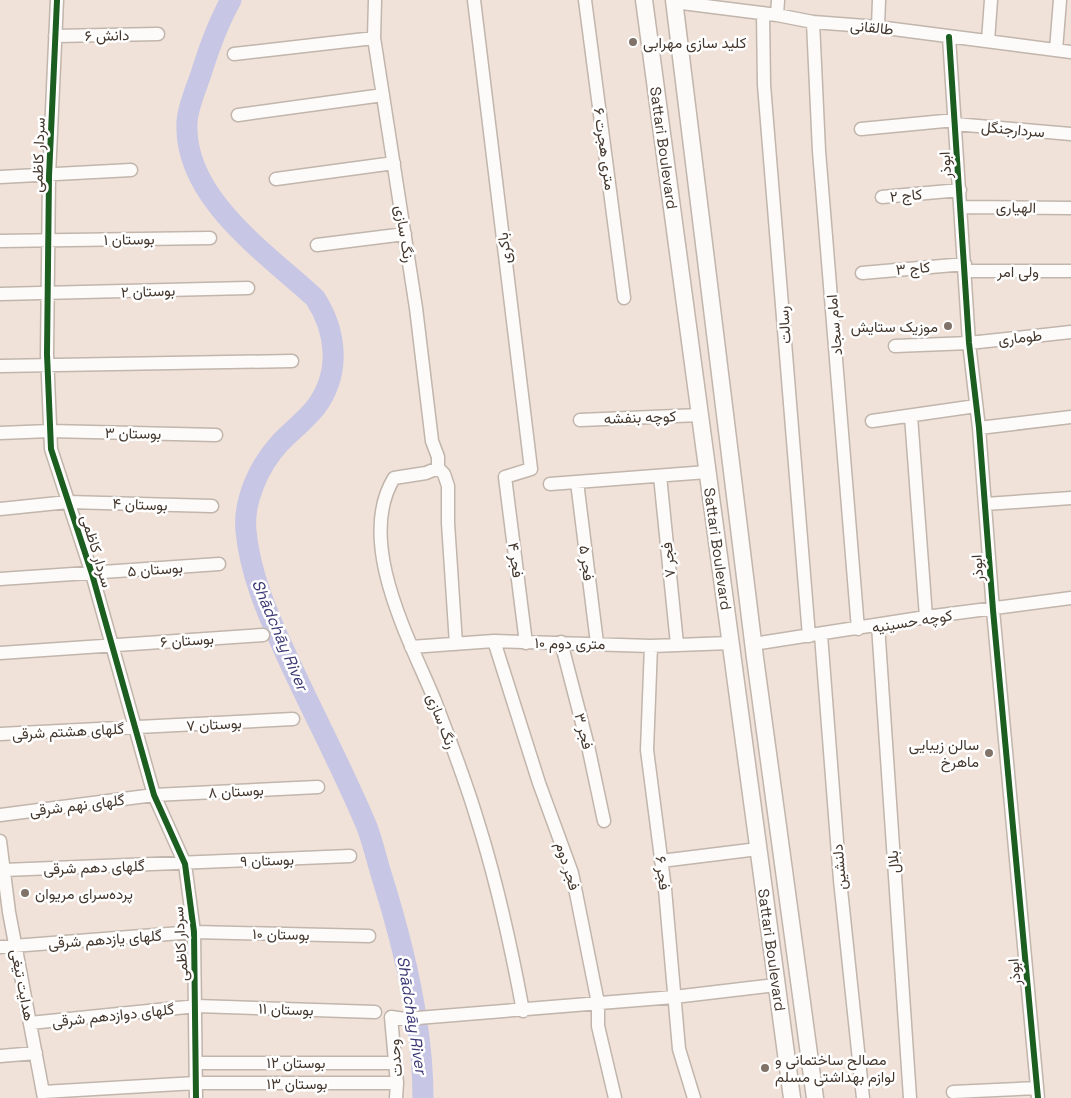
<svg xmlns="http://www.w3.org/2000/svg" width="1071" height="1098" font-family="'Space Grotesk',Vazirmatn,sans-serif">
  <rect width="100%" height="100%" fill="#f0e2d8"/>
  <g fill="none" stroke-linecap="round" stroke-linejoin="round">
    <!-- river -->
    <path stroke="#c7c6e5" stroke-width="21" d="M231,0c-13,23 -22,48 -30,74 -5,15 -13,32 -14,48 -4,75 78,130 128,176 22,34 26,75 1,109 -11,14 -25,24 -37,37 -20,22 -36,57 -33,87 4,42 21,82 38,119 27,60 58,117 83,177 6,16 10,34 15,50 22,70 41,147 41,221"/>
    <defs>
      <path id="minor" d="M57,0l-8,176 -2,178 4,95 41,125 62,221 31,69 9,68 2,166
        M375,0l-1,38 42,270 16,133 6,16v11l6,6 4,12v37l8,121
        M474,0l57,469 -26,8 21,166
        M585,0l39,298
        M674,2l103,13 36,7 65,5 193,25
        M763,13l1,72 45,551
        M777,15l1,-15
        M813,22l6,129 39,478
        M878,27l1,-27
        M55,36l103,-2
        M949,37l20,306 10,85 14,182 45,488
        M988,41l3,-41
        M1056,50l4,-50
        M234,54l140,-16
        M238,115l145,-20
        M955,124l116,10
        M861,129l94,-9
        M0,177l131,-7
        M276,179l118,-16
        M882,197l78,-7
        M962,207l109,1
        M0,241l210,-3
        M317,245l88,-11
        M965,271h106
        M862,273l103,-9
        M0,294l248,-6
        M895,346l74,-3 102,-11
        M0,366l292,-5
        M911,416l15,201
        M580,420l120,-5
        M872,421l104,-15
        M979,428l92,-11
        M0,433l50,-2 166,4
        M438,468l-12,5 -32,5c-39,64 16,162 41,223 15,39 30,78 42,118 20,63 34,127 46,192
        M660,476l17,168
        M577,482l20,161
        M550,484l157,-12
        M986,504l85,-6
        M0,509l68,-7 144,4
        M0,579l219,-15
        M878,625l32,473
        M821,635l19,245 23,218
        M494,641l45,142 33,90 26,130v23l17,72
        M561,642l27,104 16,75
        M753,644l173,-27 145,-19
        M651,646l-4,104 18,139 14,160 15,49
        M411,647l83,-6 157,5 79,-3
        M0,653l263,-18
        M0,734l293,-15
        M0,815l154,-20 164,-8
        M0,841l9,71 35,186
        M661,861l97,-12
        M4,870l346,-14
        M0,947l194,-15 175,4
        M30,1023l167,-17 178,6
        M0,1056l36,-3
        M197,1063h198
        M43,1092l153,-9h201
        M953,1092l84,-4
        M396,1098l1,-15 -6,-66 14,2 269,-22 102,-12"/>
      <path id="major" d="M644,0l148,1098
        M674,0l81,658 60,440"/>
    </defs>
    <!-- minor casing -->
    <use href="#minor" stroke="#c1b5ac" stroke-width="15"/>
    <!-- major casing -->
    <use href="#major" stroke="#c1b5ac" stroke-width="19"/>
    <!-- minor -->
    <use href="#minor" stroke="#fdfbf9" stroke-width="12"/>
    <!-- major -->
    <use href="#major" stroke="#fdfbf9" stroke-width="16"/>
    <defs>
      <path id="cycleway" d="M57,0l-8,176 -2,178 4,95 41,125 62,221 31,69 9,68 2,166
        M949,37l20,306 10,85 14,182 45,488"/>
    </defs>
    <!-- cycleway casing -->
    <use href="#cycleway" stroke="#fff" stroke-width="9"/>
    <!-- cycleway -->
    <use href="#cycleway" stroke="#1b5e20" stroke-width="6"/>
  </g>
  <!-- markers -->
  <g fill="#807369" stroke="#fff" stroke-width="2">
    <circle cx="633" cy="42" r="5"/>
    <circle cx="948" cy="326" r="5"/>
    <circle cx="989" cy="753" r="5"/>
    <circle cx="25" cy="893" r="5"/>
    <circle cx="765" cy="1068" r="5"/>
  </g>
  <g text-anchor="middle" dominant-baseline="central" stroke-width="5" stroke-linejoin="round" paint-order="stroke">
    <!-- street labels -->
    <g font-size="15" fill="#44372d" stroke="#fff">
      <text transform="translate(872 27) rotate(6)">طالقانی</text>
      <text transform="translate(107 35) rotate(-1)">دانش ۶</text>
      <text transform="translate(1013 129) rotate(5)">سردارجنگل</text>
      <text transform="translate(664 148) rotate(82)">Sattari Boulevard</text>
      <text transform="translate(605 149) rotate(82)">۶ متری هجرت</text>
      <text transform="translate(38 155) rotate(-88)">سردار کاظمی</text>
      <text transform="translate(945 165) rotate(-94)">ابوذر</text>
      <text transform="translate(906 195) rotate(-5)">کاج ۲</text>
      <text transform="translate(1016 207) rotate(1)">الهیاری</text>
      <text transform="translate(405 234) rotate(81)">رنگ سازی</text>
      <text transform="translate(129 239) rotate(-1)">بوستان ۱</text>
      <text transform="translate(504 248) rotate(-97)">باکری</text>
      <text transform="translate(913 268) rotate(-5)">کاج ۳</text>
      <text x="1018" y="271">ولی امر</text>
      <text transform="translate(148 291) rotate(-2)">بوستان ۲</text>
      <text transform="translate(784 325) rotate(-94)">رسالت</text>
      <text transform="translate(834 325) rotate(-95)">امام سجاد</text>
      <text transform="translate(1020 337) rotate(-6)">طوماری</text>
      <text transform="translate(640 417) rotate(-2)">کوچه بنفشه</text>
      <text transform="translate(133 433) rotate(1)">بوستان ۳</text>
      <text transform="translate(140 504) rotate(2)">بوستان ۴</text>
      <text transform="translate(718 549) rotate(82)">Sattari Boulevard</text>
      <text transform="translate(97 551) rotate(73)">سردار کاظمی</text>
      <text transform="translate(516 560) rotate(82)">فجر ۴</text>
      <text transform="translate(668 560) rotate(-96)">فجر ۷</text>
      <text transform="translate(587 563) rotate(83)">فجر ۵</text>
      <text transform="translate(977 568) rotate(-94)">ابوذر</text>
      <text transform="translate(155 569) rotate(-4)">بوستان ۵</text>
      <text transform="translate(912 621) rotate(-9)">کوچه حسینیه</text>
      <text transform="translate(187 640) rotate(-4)">بوستان ۶</text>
      <text transform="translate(570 643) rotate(1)">۱۰ متری دوم</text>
      <text transform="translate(442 721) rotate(69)">رنگ سازی</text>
      <text transform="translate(214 724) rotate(-3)">بوستان ۷</text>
      <text transform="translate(68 731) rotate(-3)">گلهای هشتم شرقی</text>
      <text transform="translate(584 731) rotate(76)">فجر ۳</text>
      <text transform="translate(236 791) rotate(-3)">بوستان ۸</text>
      <text transform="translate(77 805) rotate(-7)">گلهای نهم شرقی</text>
      <text transform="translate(267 860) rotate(-2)">بوستان ۹</text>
      <text transform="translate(893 862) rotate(-94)">بلال</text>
      <text transform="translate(568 866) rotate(73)">فجر دوم</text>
      <text transform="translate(94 867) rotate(-2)">گلهای دهم شرقی</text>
      <text transform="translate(839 867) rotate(-95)">دلنشین</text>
      <text transform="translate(663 873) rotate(83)">فجر ۶</text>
      <text transform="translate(281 934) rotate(1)">بوستان ۱۰</text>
      <text transform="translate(105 939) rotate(-4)">گلهای یازدهم شرقی</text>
      <text transform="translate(180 944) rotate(-94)">سردار کاظمی</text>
      <text transform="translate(772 950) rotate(82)">Sattari Boulevard</text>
      <text transform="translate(1014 972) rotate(-95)">ابوذر</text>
      <text transform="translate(23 985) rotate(79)">هدایت تیغی</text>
      <text transform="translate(286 1009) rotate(2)">بوستان ۱۱</text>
      <text transform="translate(113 1015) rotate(-6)">گلهای دوازدهم شرقی</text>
      <text transform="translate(395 1058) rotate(-95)">وحدت</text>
      <text x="296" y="1062">بوستان ۱۲</text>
      <text x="297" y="1083">بوستان ۱۳</text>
    </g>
    <!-- poi labels -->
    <g font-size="15" fill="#44372d" stroke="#fff" text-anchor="start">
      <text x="643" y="42">کلید سازی مهرابی</text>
      <text x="938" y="326" text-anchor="end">موزیک ستایش</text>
      <text x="979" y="744" text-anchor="end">سالن زیبایی<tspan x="979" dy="17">ماهرخ</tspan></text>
      <text x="35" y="893">پرده‌سرای مریوان</text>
      <text x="775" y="1059">مصالح ساختمانی و<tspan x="775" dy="17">لوازم بهداشتی مسلم</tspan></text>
    </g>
    <!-- water labels -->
    <g font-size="16" font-style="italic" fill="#3a3975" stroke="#fff">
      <text transform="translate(280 635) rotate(67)">Shādchāy River</text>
      <text transform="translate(412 1015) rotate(81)">Shādchāy River</text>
    </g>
  </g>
</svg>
